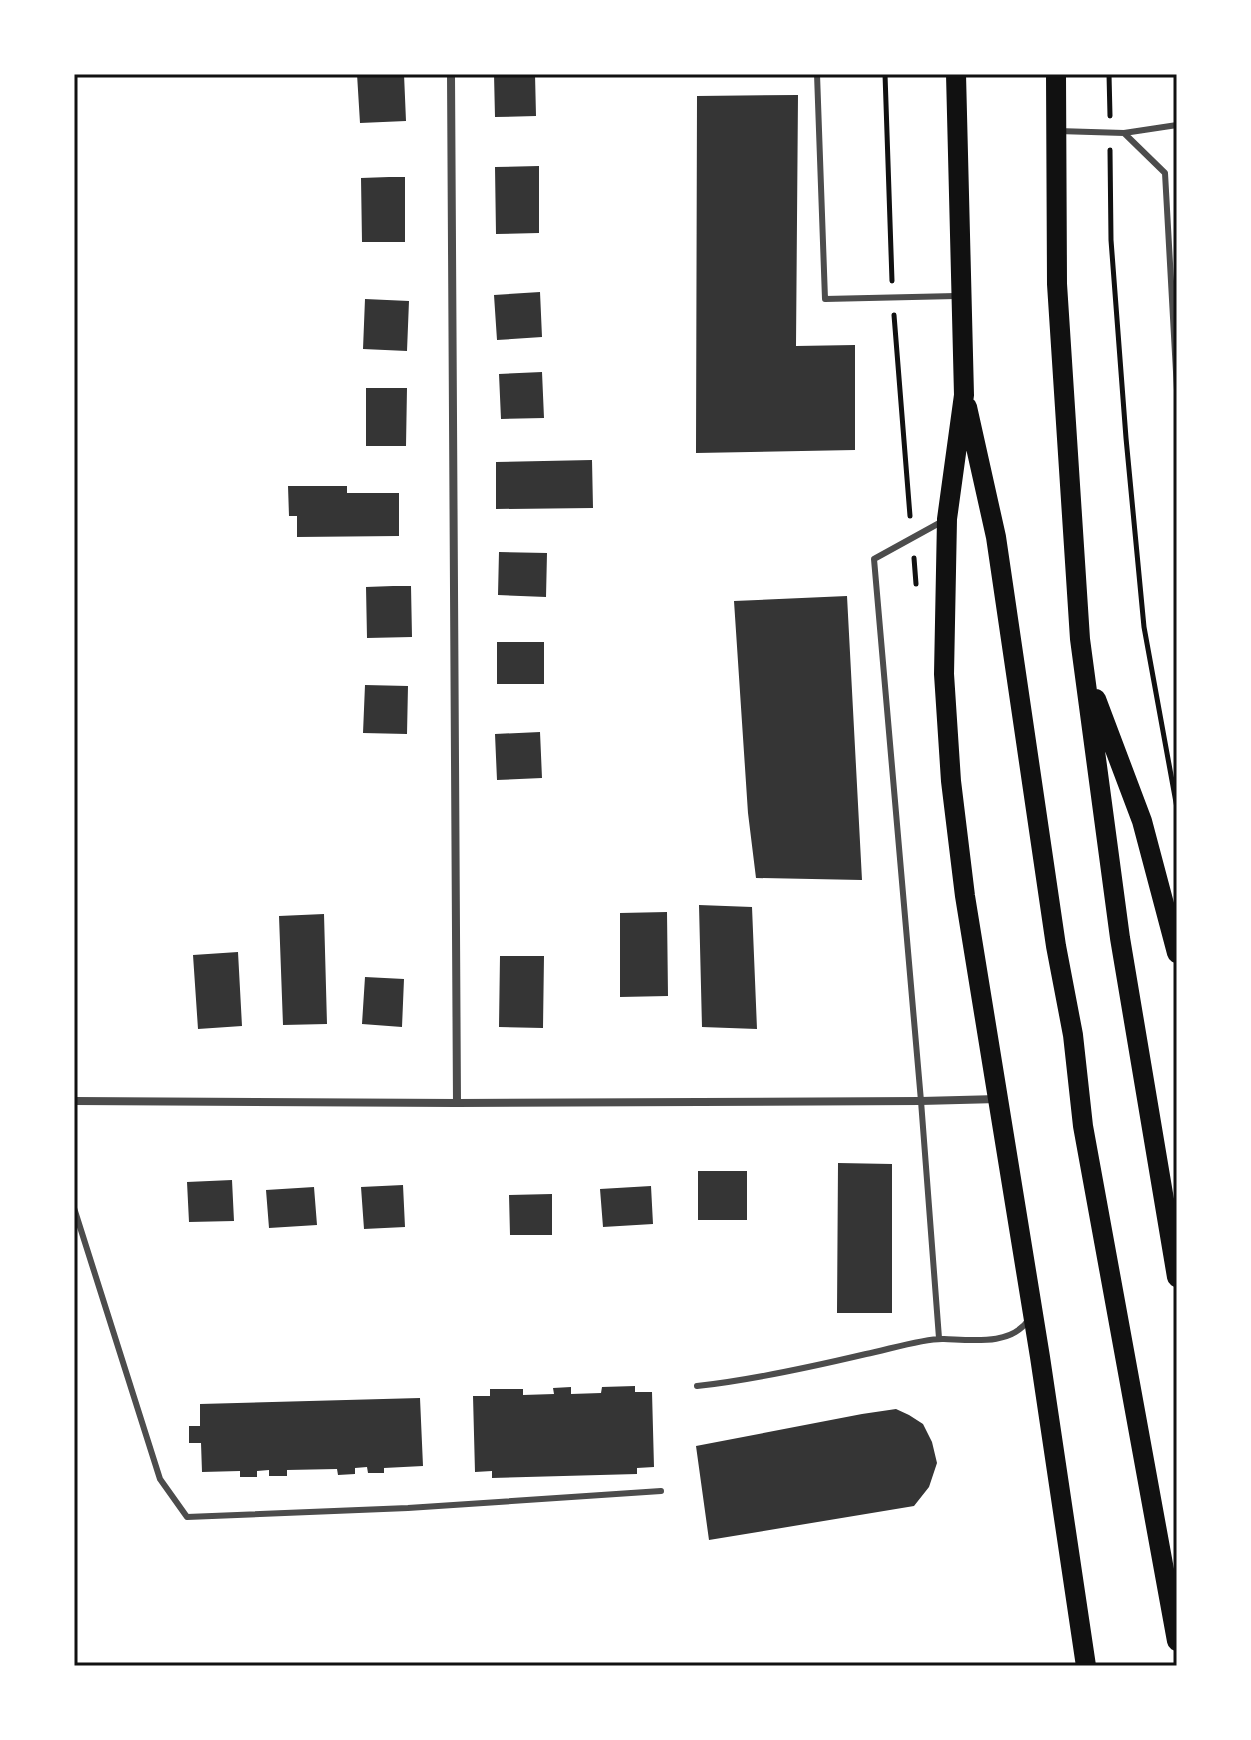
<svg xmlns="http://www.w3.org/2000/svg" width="1251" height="1740" font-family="'Open Sans',sans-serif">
  <rect width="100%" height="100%" fill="#fff"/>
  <!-- building -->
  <path fill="#353535" d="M357,74h47l2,47 -46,2z
    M494,74h41l1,42 -41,1z
    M798,95l-2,251 59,-1v105l-159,3 1,-357z
    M539,166v67l-43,1 -1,-67z
    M389,177h16v65h-43l-1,-64z
    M540,292l2,45 -45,3 -3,-45z
    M365,299l44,2 -2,50 -44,-2z
    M542,372l2,46 -43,1 -2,-45z
    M366,388h41l-1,58h-40z
    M592,460l1,48 -97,1v-47z
    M288,486h59v7h52v43l-102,1v-21h-8z
    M499,552l48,1 -1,44 -48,-2z
    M393,586h18l1,51 -45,1 -1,-51z
    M847,596l15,284 -106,-2 -8,-65 -14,-212z
    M497,642h47v42h-47z
    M365,685l43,1 -1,48 -44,-1z
    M540,732l2,46 -45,2 -2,-46z
    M699,905l53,2 5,122 -55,-2z
    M667,912l1,84 -48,1v-84z
    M324,914l3,110 -44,1 -4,-109z
    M238,952l4,74 -44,3 -5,-74z
    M500,956h44l-1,72 -44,-1z
    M365,977l39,2 -2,48 -40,-3z
    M838,1163l54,1v149h-55z
    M698,1171h49v49h-49z
    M232,1180l2,41 -45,1 -2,-40z
    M403,1185l2,42 -41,2 -3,-42z
    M651,1186l2,38 -50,3 -3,-38z
    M314,1187l3,38 -48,3 -3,-38z
    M552,1194v41h-42l-1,-40z
    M635,1386v6h17l2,75 -17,1v6l-145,4v-7l-17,1 -2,-76h17v-7h33v6l31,-1 -1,-6 18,-1v7l30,-1 1,-6z
    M420,1398l3,68 -39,2v5h-16l-1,-6 -12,1v6l-17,1 -1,-6 -50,1v6h-18v-6l-12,1v6h-17v-6l-38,1 -1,-29h-12v-17h11v-22z
    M896,1409l13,6 14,9 9,18 5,21 -8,24 -15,19 -205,34 -13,-94 166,-32z"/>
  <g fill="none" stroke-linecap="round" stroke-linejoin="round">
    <!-- path -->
    <path stroke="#111" stroke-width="5" d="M885,74l7,207
      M1109,74l1,42
      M1110,150l1,90 15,198 18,189 33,181
      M894,315l16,201
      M914,558l2,26"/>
    <!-- service -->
    <path stroke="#4c4c4c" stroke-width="6" d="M817,74l8,225 131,-3
      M1058,131l66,2 41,40 12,217
      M1124,133l53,-8
      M74,1208l86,271 27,38 221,-9 253,-17
      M939,1338l-18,-237 -47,-542 69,-38
      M697,1386c56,-6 114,-19 169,-32 21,-4 58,-16 78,-15 28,1 68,7 85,-20"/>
    <!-- minor -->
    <path stroke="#4c4c4c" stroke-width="8" d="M451,74l6,1029
      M74,1101l383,2 464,-2 77,-2"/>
    <!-- primary -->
    <path stroke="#111" stroke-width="20" d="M956,74l8,321 -17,124 -3,155 7,107 14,115 75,461 46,309
      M1056,74l1,210 23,355 40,299 57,339
      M967,407l29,130 60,409 17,89 10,91 94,515
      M1096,699l46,122 35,132"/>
  </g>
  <!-- border -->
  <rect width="1251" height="1740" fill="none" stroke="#ffffff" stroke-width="152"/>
  <rect x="76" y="76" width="1099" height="1588" fill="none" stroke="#111" stroke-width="3"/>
</svg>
